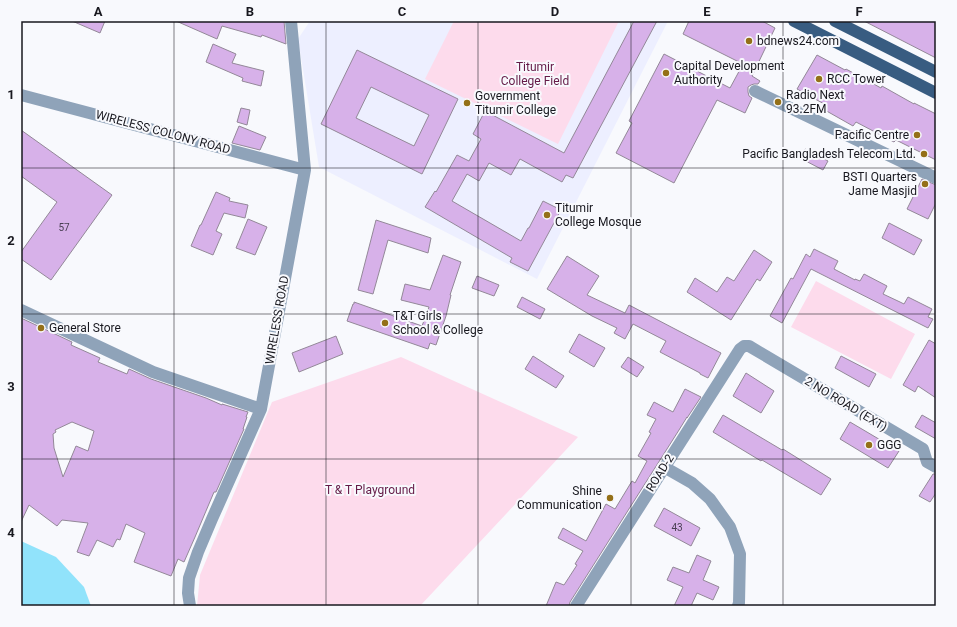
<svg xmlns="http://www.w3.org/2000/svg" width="957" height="627" font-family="Roboto,sans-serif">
  <rect width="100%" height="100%" fill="#f8f9fd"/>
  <!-- built -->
  <path fill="#edefff" d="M310,21h358l-131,258 -218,-112 -21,-128z"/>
  <!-- green -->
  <path fill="#fddbec" d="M454,21h165l-61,123 -133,-65z
    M816,281l99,53 -24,45 -100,-52z
    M401,357l177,80 -158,169h-223l3,-31 72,-173z"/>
  <!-- water -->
  <path fill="#91e3fb" d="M21,541l35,16 28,30 7,19h-70z"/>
  <!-- building -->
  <path fill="#d7b1e9" stroke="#938898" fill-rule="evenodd" d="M72,21h33l-5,12z
    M176,21h108l2,23 -24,-9 -1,2 -39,-11 -5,13z
    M634,21h23l-84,157 -7,-3 -4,7 -42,-23 -9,16 -22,-12 -10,18 -12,-7 -15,27 69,40 7,-13h1l14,-27 18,9 -33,61 -18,-9 2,-4 -87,-51 10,-16 1,1 21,-37 12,6 12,-22 -8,-5 12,-23 79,42z
    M689,21h73l13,7 -23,48 8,5 -2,3h-4l-3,1 -3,2v5l1,4 3,2 -7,15 -28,-13 -43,83 -58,-30 16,-30 -3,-2 35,-67 66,34 13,-24 -60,-30z
    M864,21h72v37z
    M213,44l23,10 -4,9 32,8 -3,15 -19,-5 1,-3 -37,-16z
    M357,50l101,49 -36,75 -101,-50zM371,87l58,28 -15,31 -58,-28z
    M817,55l28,15 1,-1 35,19 1,-2 32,18v-1l22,11v46l-40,-20 -2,2 -38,-20 -3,4 -30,-17 3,-4 -29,-16z
    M241,108l9,2 -3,15 -10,-3z
    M239,126l27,11 -6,13 -28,-7z
    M21,130l91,65 -61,85 -30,-21v-7l36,-50 -36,-26z
    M805,149l23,12 -5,9 -23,-12z
    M922,179l14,6v18l-8,16 -21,-10z
    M216,192l14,6 -1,3 19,4 -3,13 -21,-5 -8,18 6,3 -9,21 -22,-9 9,-21h1z
    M248,219l19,8 -12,28 -19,-7z
    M376,220l55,18 -3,15 -40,-13 -15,54 -15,-4z
    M889,223l33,17 -8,15 -32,-17z
    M814,249l24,12 -4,8 21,11v-1l5,2 4,-7 23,12 -4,8 17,8 4,2 4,-7 24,12 -4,8 5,2 -5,9 -117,-59 -29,54 -12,-7 21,-38 2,1 13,-25 4,3z
    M754,250l18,12 -12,19 -3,-2 -26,41 -44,-28 8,-14 22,14 10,-15 7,4z
    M443,255l18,7 -11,33h1l-5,21 -10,29 -6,-2 -2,6 -81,-28 6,-17h1v-2l68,24 7,-19 -28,-7 4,-16 25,6z
    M567,256l32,20 -12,19 38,18 4,-8 92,48 -13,25 -8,-4v-1l-40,-21 6,-11 -33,-17 -8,15 -11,-6 3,-5 -25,-12 -45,-27z
    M477,276l22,9 -5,11 -22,-8z
    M522,297l23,12 -5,10 -23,-12z
    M21,318l51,24 -1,3 29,13 -2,4 29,12 2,-5 22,10 55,19 16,7v-1l26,8 -2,5h1l-4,12h1l-28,63h-2l-19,45 -11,25 -6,-3 -7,17 -37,-14 11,-29 -19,-9 -6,16 -3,-1 -4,8 -16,-7 -8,16 -12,-4 11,-29 -26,-3 -5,6 -28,-21 -8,17zM72,422l22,9 -6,20 -12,-5 -13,31 -9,-29 -1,-14 3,-2 -1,-2z
    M579,334l26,14 -11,19 -25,-15z
    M336,336l7,18 -44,18 -7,-19z
    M929,340l7,4v54l-18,-12 -3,6 -12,-7z
    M533,356l31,20 -8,12 -31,-19z
    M841,356l35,18 -7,13 -34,-19z
    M628,357l16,10 -7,10 -16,-10z
    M746,373l28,18 -13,22 -28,-17z
    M685,389l16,8 -14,21v-1l-8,13 -109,172 -1,4h-23l10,-24 8,3 13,-20 -2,-1 8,-13 -25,-13 5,-10 23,13 20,-37 9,5 17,-28 3,2 12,-22 -9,-5 13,-23 -2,-1 7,-13 -9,-4 7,-13 19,10z
    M723,415l59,35 1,-1 48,30 -10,16 -59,-35 -1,1 -48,-29z
    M922,415l14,8v16l-21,-12z
    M850,422l49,29 -11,17 -48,-29z
    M933,474h3v19l-6,9 -11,-6z
    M664,508l36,20 -9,18 -37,-20z
    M697,555l14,6 -8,19 16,7 -6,13 -16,-7 -6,13h-17l9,-19 -16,-7 6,-13 16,6z"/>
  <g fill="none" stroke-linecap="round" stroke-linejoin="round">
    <!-- minor -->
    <path stroke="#8fa3b9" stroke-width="12" d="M755,91l181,87
      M21,95l284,75
      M21,310l132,62 108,37
      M664,467l28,16 18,16 20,28 10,27 -1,49 -1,3
      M190,606l-2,-13 1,-15 9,-26 14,-33 49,-110 44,-239 -14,-149
      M576,606l164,-257 4,-3h5l174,103 4,13 9,5"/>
    <!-- major -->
    <path stroke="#385c81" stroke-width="12" d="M794,21l142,72
      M835,21l101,51"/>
  </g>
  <!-- grid -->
  <path fill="none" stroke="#18181f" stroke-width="1" stroke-opacity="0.55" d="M174,21v585M326,21v585M478,21v585M631,21v585M783,21v585M21,168h915M21,314h915M21,459h915"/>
  <!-- markers -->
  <g fill="#947018" stroke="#f8f9fd" stroke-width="1.5">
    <circle cx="749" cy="41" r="4"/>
    <circle cx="666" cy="73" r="4"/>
    <circle cx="819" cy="79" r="4"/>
    <circle cx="778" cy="102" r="4"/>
    <circle cx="467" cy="103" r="4"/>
    <circle cx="917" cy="135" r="4"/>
    <circle cx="924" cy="154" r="4"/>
    <circle cx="925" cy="184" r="4"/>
    <circle cx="547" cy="215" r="4"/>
    <circle cx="385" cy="323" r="4"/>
    <circle cx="41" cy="328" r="4"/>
    <circle cx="869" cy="445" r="4"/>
    <circle cx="610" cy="498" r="4"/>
  </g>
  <g text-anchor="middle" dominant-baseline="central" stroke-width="4" stroke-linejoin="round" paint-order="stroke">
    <!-- number labels -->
    <g font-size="10" fill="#483e52">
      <text x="64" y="227">57</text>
      <text x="677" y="527">43</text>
    </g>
    <!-- poi labels -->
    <g font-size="12" fill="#18181f" stroke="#f8f9fd" text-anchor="start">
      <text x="757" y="41">bdnews24.com</text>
      <text x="674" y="66">Capital Development<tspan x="674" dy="14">Authority</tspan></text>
      <text x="827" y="79">RCC Tower</text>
      <text x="786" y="95">Radio Next<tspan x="786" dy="14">93.2FM</tspan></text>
      <text x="475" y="96">Government<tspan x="475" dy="14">Titumir College</tspan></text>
      <text x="909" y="135" text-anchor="end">Pacific Centre</text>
      <text x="916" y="154" text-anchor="end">Pacific Bangladesh Telecom Ltd.</text>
      <text x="917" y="177" text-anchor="end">BSTI Quarters<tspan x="917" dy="14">Jame Masjid</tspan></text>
      <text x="555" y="208">Titumir<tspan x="555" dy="14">College Mosque</tspan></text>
      <text x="393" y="316">T&amp;T Girls<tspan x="393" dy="14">School &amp; College</tspan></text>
      <text x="49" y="328">General Store</text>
      <text x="877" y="445">GGG</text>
      <text x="602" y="491" text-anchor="end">Shine<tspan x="602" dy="14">Communication</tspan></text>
    </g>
    <!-- park labels -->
    <g font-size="12" fill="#641a47" stroke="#f8f9fd">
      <text x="535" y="67">Titumir<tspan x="535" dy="14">College Field</tspan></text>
      <text x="370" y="490">T &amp; T Playground</text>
    </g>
    <!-- street labels -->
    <g font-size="12" fill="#18181f" stroke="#f8f9fd">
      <text transform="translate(163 132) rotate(15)">WIRELESS COLONY ROAD</text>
      <text transform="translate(277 320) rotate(-80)">WIRELESS ROAD</text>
      <text transform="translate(846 404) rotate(31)">2 NO ROAD (EXT)</text>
      <text transform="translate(660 473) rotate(-58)">ROAD-2</text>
    </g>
  </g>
  <!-- border -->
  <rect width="957" height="627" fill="none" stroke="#f8f9fd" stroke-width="44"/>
  <rect x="22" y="22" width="913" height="583" fill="none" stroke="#18181f" stroke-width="1.5"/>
  <g font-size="13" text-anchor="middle" font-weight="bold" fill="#18181f">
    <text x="98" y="16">A</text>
    <text x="250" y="16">B</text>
    <text x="402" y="16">C</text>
    <text x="555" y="16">D</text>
    <text x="707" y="16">E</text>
    <text x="859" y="16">F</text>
    <text x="11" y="99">1</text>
    <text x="11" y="245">2</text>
    <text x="11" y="391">3</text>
    <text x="11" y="537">4</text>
  </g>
</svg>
